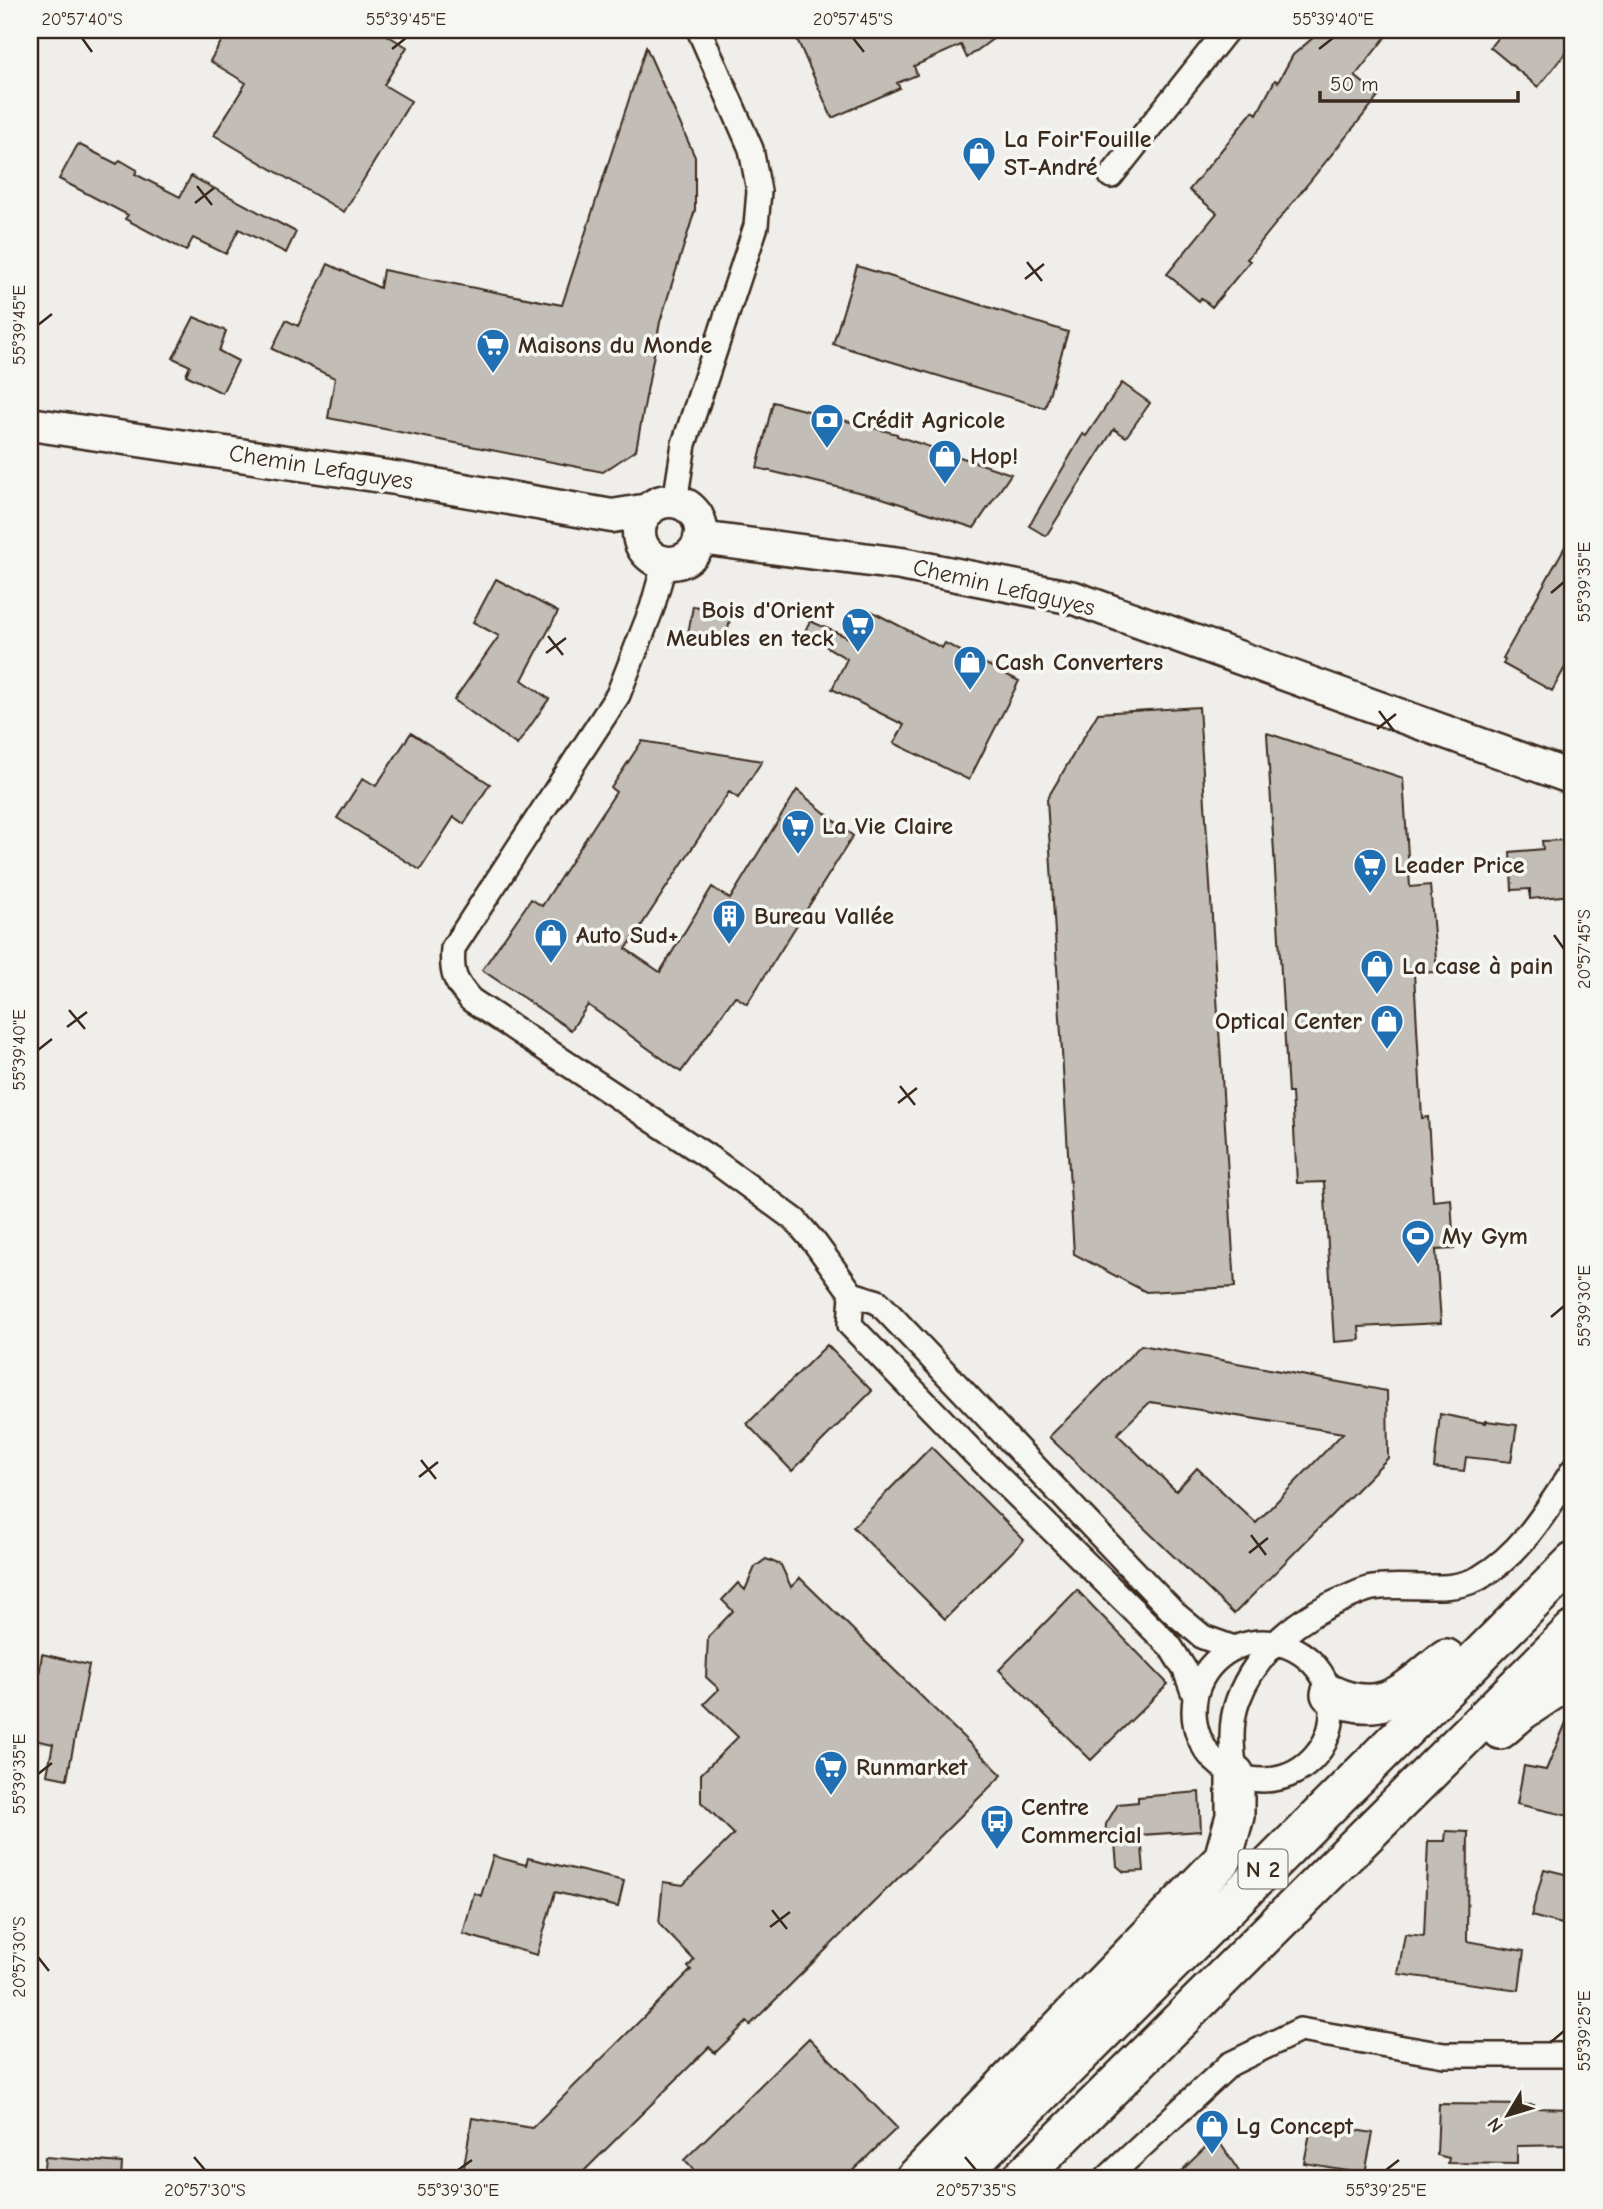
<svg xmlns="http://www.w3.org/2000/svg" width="1603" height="2209" font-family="'Comic Neue',sans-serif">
  <rect width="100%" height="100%" fill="#efeeea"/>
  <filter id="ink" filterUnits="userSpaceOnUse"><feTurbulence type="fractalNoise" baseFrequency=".0143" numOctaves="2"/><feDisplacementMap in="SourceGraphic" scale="14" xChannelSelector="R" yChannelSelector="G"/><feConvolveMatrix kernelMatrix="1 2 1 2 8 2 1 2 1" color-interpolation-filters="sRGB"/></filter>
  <g filter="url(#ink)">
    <!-- building -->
    <path fill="#c2bdb7" stroke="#3b2a1e" stroke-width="2" fill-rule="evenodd" d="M228,30h150l29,17 -23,38 27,16 -67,111 -130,-77 32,-52 -36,-22z
      M793,30h212l-38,28 -6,-13 -47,21 3,9 -20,8 3,5 -68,30z
      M1322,30h69l-36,46 24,20 -132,163 3,2 -38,46 -11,-9 -2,3 -32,-27 50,-61 -28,-23 64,-79 4,3 18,-34 3,2 15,-27z
      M1504,30h69v14l-35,43 -48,-40z
      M646,47l49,110v53l-35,112 -24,128 -33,22 -275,-54 7,-40 -63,-29 14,-29 12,6 30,-62 52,24 3,-18 179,35z
      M78,144l39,20 3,-4 17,10 -2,4 45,23 11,-21 105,56 -10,21 -47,-24 -13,25 -33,-16 -7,13 -61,-32 3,-4 -69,-36z
      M857,266l211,66 -23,76 -212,-64z
      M194,317l32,14 -7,20 19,10 -16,32 -36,-18 4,-9 -17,-8z
      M1122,383l28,20 -24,34 -12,-8 -68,107 -17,-10 54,-92 3,2z
      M773,402l124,32v2l114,38 -37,54 -95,-31 -122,-29z
      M1573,532v121l-21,38 -49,-27 2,-5 -2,-1z
      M496,579l62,33 -36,68 27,19 -32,46 -63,-45 45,-64 -26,-14z
      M693,606l38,7 -5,28 -38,-7z
      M871,611l71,37 3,-5 74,38 -50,99 -75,-37 10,-18 -72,-36 15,-30 -43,-26 6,-12 46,20z
      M1199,707l36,580 -89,5 -72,-38 -27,-455 51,-86z
      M411,733l79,51 -26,40 -10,-7 -34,53 -83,-52 26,-40 13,8z
      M1267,733l136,45 7,109 20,-2 7,87 -23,1 8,145 6,-1 5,84 18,-2 3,50 -18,1 5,73 -82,4 1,13 -26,2 -10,-160 -27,1 -5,-90h-4z
      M642,741l120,20 -24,37 -9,-6 -103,157 34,23 52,-85 18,12 67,-109 56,46 -106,168 -12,-8 -54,76 -93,-67 -17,25 -89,-60 49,-71 11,7 74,-114 -5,-4z
      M1567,840l1,12h5v43l-43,4v-10l-18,1 -2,-38 33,-3 -1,-8z
      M827,1345l45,46 -80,80 -45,-47z
      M1141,1345l246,46 1,67 -154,156 -185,-177zM1150,1402l193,31 -87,90 -59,-55 -21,23 -59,-57z
      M1440,1414l46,9v-2l31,4 -6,37 -45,-5 -2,14 -30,-3z
      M931,1447l93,93 -79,79 -92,-92z
      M766,1559l15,6 10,22 9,-9 202,197 -252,250 -3,-3 -32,31 -6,-6 -133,132h-114l10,-61 60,10 159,-158 -3,-3 6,-7 -35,-36 4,-42 20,3 51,-51 -33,-32v-28l37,-37 -34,-33 15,-15 -13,-12 2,-40 25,-26 -11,-11 16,-17 7,7 10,-23z
      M1077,1590l91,94 -77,76 -92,-90z
      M42,1654l47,11 -22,114 -20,-4 6,-31 -23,-5z
      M1573,1706v111l-56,-13 7,-38 22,4z
      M1199,1792l2,39 -60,4 3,36 -20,1 -7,-6 -2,-23h-10l1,-19 12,-20 20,-2v-5z
      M1446,1831l22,1 -1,109 57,10 -5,39 -121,-16 7,-40 19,2 4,-95h17z
      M493,1856l33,9 2,-7 96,23 -6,26 -63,-15 -18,63 -74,-21 11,-41 7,3z
      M1544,1869l29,7 -11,48 -31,-8z
      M809,2038l88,90 -53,51h-142l-18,-19z
      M1439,2104l95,1v3l39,1v36l-56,1v18l-69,-1 1,-5 -12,-3z
      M1312,2123l61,10 -8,40 -61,-10z
      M1216,2137l28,42h-71z
      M45,2157l77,6 -1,16h-78z"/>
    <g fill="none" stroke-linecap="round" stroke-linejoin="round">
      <defs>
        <path id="minor" d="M1111,176l116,-146
          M675,502l9,-58 72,-218 3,-35 -8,-42 -52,-119
          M665,562l-13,46 -34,87 -165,253c-2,25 1,33 18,52l242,160 82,60 20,23 37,51 26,8 295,310 30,25 31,11
          M852,1294l-2,31 124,128 196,193 15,24 10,27
          M1194 1711a69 69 0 1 1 138 0a69 69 0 1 1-138 0Z
          M1235,1774c-3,-24 -6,-50 3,-74 18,-49 62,-84 110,-103 8,-3 16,-8 25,-9 34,-6 74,7 106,-10 42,-24 68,-68 94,-108
          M1106,2179l124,-115 70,-34 144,25h129"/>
        <path id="secondary" d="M30,424l365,54 217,38 37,-6
          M639 532a31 31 0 1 1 62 0a31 31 0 1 1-62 0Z
          M700,538l201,26 173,34 499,180"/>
        <path id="trunk" d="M1330,1694c53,25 77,-4 116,-36
          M1500,1730l22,-19 51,-34
          M914,2179l309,-320 12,-43v-42
          M956,2179l617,-617
          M1020,2179l553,-549"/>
      </defs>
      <!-- minor casing -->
      <use href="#minor" stroke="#3b2a1e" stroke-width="28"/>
      <!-- secondary casing -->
      <use href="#secondary" stroke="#3b2a1e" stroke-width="37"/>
      <!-- trunk casing -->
      <use href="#trunk" stroke="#3b2a1e" stroke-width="42"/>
      <!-- minor -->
      <use href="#minor" stroke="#f6f6f2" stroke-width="23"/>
      <!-- secondary -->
      <use href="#secondary" stroke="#f6f6f2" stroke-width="32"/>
      <!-- trunk -->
      <use href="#trunk" stroke="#f6f6f2" stroke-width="37"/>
    </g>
  </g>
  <!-- ticks -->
  <path fill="none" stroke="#3b2a1e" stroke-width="2.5" d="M82,38l10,14M853,38l11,14M392,49l14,-11M1319,49l14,-11M197,186l15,19M195,203l19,-15M1027,262l15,19M1025,279l19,-15M38,325l14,-11M1551,593l13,-11M548,636l15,19M546,653l20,-15M1379,711l15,20M1377,729l19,-15M1554,935l10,14M69,1010l16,19M67,1027l20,-15M38,1050l14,-11M900,1086l15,19M898,1103l19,-15M1551,1317l13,-11M421,1460l15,19M419,1477l19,-15M1251,1535l15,20M1249,1553l19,-15M38,1774l14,-11M772,1910l15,19M770,1927l20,-15M38,1957l11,14M1551,2042l13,-11M194,2157l11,13M965,2157l11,13M458,2170l14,-10M1386,2170l13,-10"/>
  <!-- icons -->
  <defs>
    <symbol id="shop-pin" viewBox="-11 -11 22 30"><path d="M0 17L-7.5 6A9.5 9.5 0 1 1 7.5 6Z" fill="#1f6fb2" stroke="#f6f6f2"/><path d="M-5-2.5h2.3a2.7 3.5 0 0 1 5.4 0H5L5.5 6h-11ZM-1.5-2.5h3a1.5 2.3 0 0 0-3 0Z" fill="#fff"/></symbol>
    <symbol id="supermarket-pin" viewBox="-11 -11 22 30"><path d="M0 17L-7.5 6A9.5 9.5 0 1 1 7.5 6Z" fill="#1f6fb2" stroke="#f6f6f2"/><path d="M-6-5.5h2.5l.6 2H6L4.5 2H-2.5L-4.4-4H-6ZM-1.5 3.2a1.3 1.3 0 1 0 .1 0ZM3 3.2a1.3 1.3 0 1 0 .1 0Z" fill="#fff"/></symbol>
    <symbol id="bank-pin" viewBox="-11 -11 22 30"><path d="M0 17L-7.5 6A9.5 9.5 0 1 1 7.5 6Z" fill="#1f6fb2" stroke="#f6f6f2"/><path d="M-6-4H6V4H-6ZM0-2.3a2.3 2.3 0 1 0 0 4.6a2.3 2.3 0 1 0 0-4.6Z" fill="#fff"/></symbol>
    <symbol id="building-pin" viewBox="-11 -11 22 30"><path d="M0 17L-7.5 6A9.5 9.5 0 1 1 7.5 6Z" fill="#1f6fb2" stroke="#f6f6f2"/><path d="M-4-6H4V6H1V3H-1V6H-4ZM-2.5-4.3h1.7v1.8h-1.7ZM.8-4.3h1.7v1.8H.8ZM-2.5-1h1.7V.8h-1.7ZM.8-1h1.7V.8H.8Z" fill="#fff"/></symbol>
    <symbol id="stadium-pin" viewBox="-11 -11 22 30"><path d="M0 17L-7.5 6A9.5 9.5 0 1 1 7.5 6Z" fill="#1f6fb2" stroke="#f6f6f2"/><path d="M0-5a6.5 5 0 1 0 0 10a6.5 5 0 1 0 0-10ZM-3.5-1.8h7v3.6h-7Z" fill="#fff"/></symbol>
    <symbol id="bus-pin" viewBox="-11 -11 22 30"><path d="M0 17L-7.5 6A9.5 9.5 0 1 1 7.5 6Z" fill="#1f6fb2" stroke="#f6f6f2"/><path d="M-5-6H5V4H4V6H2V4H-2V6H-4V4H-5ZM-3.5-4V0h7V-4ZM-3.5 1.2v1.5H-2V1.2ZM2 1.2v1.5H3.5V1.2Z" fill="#fff"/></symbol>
  </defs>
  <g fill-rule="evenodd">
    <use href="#shop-pin" x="960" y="134" width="38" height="52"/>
    <use href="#supermarket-pin" x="474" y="326" width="38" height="52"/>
    <use href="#bank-pin" x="808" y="401" width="38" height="52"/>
    <use href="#shop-pin" x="926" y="437" width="38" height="52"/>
    <use href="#supermarket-pin" x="839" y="605" width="38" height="52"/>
    <use href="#shop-pin" x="951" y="643" width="38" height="52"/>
    <use href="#supermarket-pin" x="779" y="807" width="38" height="52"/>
    <use href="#supermarket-pin" x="1351" y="846" width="38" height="52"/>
    <use href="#building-pin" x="710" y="897" width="38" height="52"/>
    <use href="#shop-pin" x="532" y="916" width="38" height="52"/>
    <use href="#shop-pin" x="1358" y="947" width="38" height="52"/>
    <use href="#shop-pin" x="1368" y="1002" width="38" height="52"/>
    <use href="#stadium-pin" x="1399" y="1217" width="38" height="52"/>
    <use href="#supermarket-pin" x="812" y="1748" width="38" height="52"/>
    <use href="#bus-pin" x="978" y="1802" width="38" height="52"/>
    <use href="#shop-pin" x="1193" y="2107" width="38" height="52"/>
  </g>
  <g text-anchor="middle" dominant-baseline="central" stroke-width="7" stroke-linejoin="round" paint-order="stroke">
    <!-- shield labels -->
    <rect fill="#f6f6f2" stroke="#73675e" stroke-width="2" x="1238.5" y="1849.5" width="49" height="39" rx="5"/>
    <g font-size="23" font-weight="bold" fill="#3b2a1e">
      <text x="1263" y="1869">N 2</text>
    </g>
    <!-- poi labels -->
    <g font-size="24" font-weight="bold" fill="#3b2a1e" stroke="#f6f6f2" text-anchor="start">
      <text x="1004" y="139">La Foir'Fouille<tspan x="1004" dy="28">ST-André</tspan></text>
      <text x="518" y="345">Maisons du Monde</text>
      <text x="852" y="420">Crédit Agricole</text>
      <text x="970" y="456">Hop!</text>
      <text x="834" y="610" text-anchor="end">Bois d'Orient<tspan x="834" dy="28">Meubles en teck</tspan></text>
      <text x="995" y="662">Cash Converters</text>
      <text x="822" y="826">La Vie Claire</text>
      <text x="1394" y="865">Leader Price</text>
      <text x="754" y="916">Bureau Vallée</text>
      <text x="576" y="935">Auto Sud+</text>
      <text x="1402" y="966">La case à pain</text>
      <text x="1362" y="1021" text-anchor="end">Optical Center</text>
      <text x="1442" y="1236">My Gym</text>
      <text x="856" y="1767">Runmarket</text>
      <text x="1021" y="1807">Centre<tspan x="1021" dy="28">Commercial</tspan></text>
      <text x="1236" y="2126">Lg Concept</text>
    </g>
    <!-- street labels -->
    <g font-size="24" fill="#3b2a1e" stroke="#f6f6f2">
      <text transform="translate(321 467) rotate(9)">Chemin Lefaguyes</text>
      <text transform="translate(1004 587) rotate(13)">Chemin Lefaguyes</text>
    </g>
  </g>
  <!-- margin -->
  <rect width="1603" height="2209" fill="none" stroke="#f6f6f2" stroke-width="77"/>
  <!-- north arrow -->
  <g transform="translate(1508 2115) rotate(232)" stroke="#f6f6f2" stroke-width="5" paint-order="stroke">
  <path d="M0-5L12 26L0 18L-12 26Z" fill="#3b2a1e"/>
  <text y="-10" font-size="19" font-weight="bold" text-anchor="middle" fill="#3b2a1e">N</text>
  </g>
  <!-- scale -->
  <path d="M1320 91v10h198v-10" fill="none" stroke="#3b2a1e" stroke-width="3.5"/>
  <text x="1330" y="91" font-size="21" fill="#3b2a1e" stroke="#f6f6f2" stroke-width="5" paint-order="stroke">50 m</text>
  <rect x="38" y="38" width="1526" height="2132" fill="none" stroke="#3b2a1e" stroke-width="2.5"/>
  <g font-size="18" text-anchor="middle" fill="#3b2a1e">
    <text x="82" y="25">20°57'40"S</text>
    <text x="406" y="25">55°39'45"E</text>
    <text x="853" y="25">20°57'45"S</text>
    <text x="1333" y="25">55°39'40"E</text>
    <text transform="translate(19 325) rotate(-90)" y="6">55°39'45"E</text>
    <text transform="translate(1584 582) rotate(-90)" y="6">55°39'35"E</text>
    <text transform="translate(1584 949) rotate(-90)" y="6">20°57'45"S</text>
    <text transform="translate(19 1050) rotate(-90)" y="6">55°39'40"E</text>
    <text transform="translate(1584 1306) rotate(-90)" y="6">55°39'30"E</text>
    <text transform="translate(19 1774) rotate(-90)" y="6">55°39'35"E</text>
    <text transform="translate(19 1957) rotate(-90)" y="6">20°57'30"S</text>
    <text transform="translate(1584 2031) rotate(-90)" y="6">55°39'25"E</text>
    <text x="205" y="2196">20°57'30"S</text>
    <text x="458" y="2196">55°39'30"E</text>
    <text x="976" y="2196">20°57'35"S</text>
    <text x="1386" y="2196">55°39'25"E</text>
  </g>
</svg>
